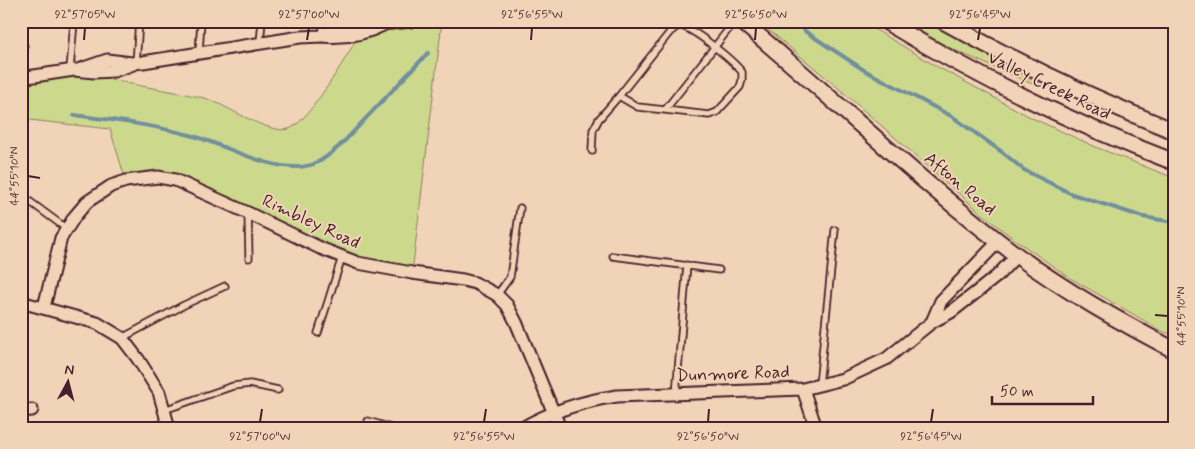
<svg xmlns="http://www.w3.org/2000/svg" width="1195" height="449" font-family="Mynerve,sans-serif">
  <rect width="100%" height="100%" fill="#f1d4b8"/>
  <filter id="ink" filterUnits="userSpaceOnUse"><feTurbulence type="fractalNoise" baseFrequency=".02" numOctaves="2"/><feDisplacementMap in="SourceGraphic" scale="10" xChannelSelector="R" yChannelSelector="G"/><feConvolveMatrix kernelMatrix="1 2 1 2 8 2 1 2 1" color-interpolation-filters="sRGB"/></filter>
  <g filter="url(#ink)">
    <!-- green -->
    <path fill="#ccd98d" stroke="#8b7c5c" d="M411,21h31l-30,252 -36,-6 -201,-87 -49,1 -16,-52 -89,-10v-41c15,-2 38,-9 53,-8 13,0 31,8 44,11 29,7 58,10 86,17 22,6 64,37 85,31 19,-6 59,-75 70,-94z
      M758,21h103l75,45 96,52 66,30 76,30v157l-10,-3 -94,-54 -56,-39 -33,-26 -145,-127z
      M903,21h21l115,62 -2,3 -85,-37z"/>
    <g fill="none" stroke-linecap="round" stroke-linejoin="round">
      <!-- stream -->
      <path stroke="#728f9e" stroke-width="4" d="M796,21l10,11 58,38 89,47 49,35 22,18 48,24 71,23 31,5
        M74,115c39,5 78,10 116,20 34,9 89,42 124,29 19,-8 40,-33 54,-48 20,-21 40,-42 60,-63"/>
      <defs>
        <path id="lane" d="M322,36l2,-15
          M260,43l2,-22
          M21,46h3
          M199,52l2,-31
          M136,63l3,-42
          M70,70l4,-49
          M665,110l44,5 8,-3 23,-25 2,-7v-8c-9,-11 -51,-47 -64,-46l-8,6 -51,64 19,11 27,3 70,-89
          M592,151l1,-21 6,-11 20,-23
          M21,195l46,34
          M248,213l1,45
          M613,256l106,14
          M497,295l13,-18 10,-69
          M318,333l24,-76
          M122,338l62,-33 41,-19
          M819,385l16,-155
          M676,394l11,-129
          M164,410l69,-24 17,-2 28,6
          M368,421l23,7"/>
        <path id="street" d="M323,36c22,2 40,-1 60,-11
          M78,70l29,-10 25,3 11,-1 157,-25 22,-1 18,-9 15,-3h27l29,-3
          M21,78l53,-8 20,2 20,-1 22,-8
          M21,302l76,21 25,15 16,21 21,33 10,36
          M44,307l17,-69 14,-22 12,-14 24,-16 15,-5 32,-4 17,3 73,33 72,35 38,15 54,10 51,7 12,3 22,12 10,10 9,17 44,106
          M932,322l9,-21 58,-60
          M803,389l13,39
          M21,411l11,-1
          M522,428c30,-17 61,-27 95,-32l186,-7 40,-10 43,-20 46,-37 19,-10 27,-21 19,-15 20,-21"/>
        <path id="secondary" d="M741,21c92,76 178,161 274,233 50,37 104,67 159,96
          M885,21c92,56 189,103 289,141
          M943,21c75,42 151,78 231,110"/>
      </defs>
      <!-- lane casing -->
      <use href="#lane" stroke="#4a1f2b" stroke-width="9"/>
      <!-- street casing -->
      <use href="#street" stroke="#4a1f2b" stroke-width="15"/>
      <!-- secondary casing -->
      <use href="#secondary" stroke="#4a1f2b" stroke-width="19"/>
      <!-- lane -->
      <use href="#lane" stroke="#f1d4b8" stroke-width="5.5"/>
      <!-- street -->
      <use href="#street" stroke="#f1d4b8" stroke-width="11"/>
      <!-- secondary -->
      <use href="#secondary" stroke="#f1d4b8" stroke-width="15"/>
    </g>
  </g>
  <!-- ticks -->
  <path fill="none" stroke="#4a1f2b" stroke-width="2" d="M84,40l1,-12M307,40l2,-12M531,40l1,-12M755,40l1,-12M978,40l2,-12M28,176l12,2M1155,315l13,1M260,422l2,-13M484,422l2,-13M708,422l1,-13M931,422l2,-13"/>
  <g text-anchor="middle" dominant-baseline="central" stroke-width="4" stroke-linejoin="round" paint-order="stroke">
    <!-- street labels -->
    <g font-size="18" fill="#4a1f2b" stroke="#f1d4b8">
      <text transform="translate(1049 86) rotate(26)">Valley Creek Road</text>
      <text transform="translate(960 184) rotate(40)">Afton Road</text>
      <text transform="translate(311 222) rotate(25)">Rimbley Road</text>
      <text transform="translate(733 374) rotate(-2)">Dunmore Road</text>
    </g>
  </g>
  <!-- margin -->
  <rect width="1195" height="449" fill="none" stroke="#f1d4b8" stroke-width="55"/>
  <!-- north arrow -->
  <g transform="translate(68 382) rotate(7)" stroke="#f1d4b8" stroke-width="4" paint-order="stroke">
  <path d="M0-4L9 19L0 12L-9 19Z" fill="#4a1f2b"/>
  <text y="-8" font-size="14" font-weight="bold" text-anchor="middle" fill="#4a1f2b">N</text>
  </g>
  <!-- scale -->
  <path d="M992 396v8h101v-8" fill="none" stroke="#4a1f2b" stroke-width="2.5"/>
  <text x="1000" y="396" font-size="15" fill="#4a1f2b" stroke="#f1d4b8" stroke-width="4" paint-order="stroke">50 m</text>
  <rect x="28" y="28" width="1140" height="394" fill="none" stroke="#4a1f2b" stroke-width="2"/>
  <g font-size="12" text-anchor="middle" fill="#4a1f2b">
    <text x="85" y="18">92°57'05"W</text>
    <text x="309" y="18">92°57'00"W</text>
    <text x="532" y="18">92°56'55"W</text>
    <text x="756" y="18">92°56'50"W</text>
    <text x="980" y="18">92°56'45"W</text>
    <text transform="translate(14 176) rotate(-90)" y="4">44°55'10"N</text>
    <text transform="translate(1181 316) rotate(-90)" y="4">44°55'10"N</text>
    <text x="260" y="440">92°57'00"W</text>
    <text x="484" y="440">92°56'55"W</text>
    <text x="708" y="440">92°56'50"W</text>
    <text x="931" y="440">92°56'45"W</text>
  </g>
</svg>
